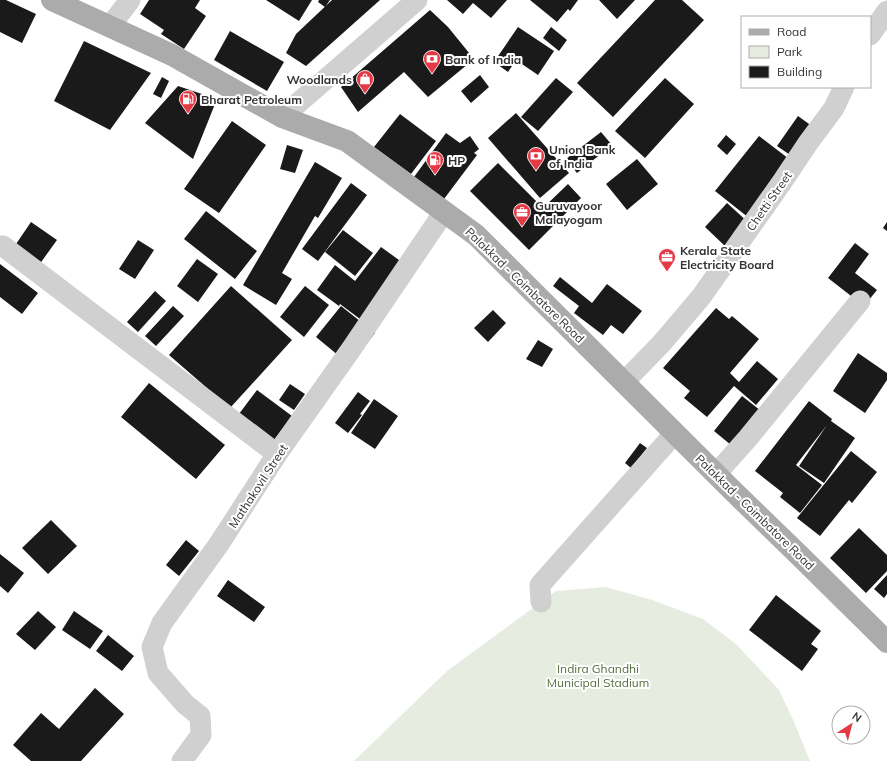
<svg xmlns="http://www.w3.org/2000/svg" width="887" height="761" font-family="Mulish,sans-serif">
  <rect width="100%" height="100%" fill="#fff"/>
  <!-- green -->
  <path fill="#e6ecdf" d="M606,587l46,13 51,19 33,25 43,46 16,34 15,37h-456l93,-90 109,-80z"/>
  <!-- building -->
  <path fill="#1a1a1a" d="M0,0h6l30,14 -14,29 -22,-11z
    M149,0h51l-5,8 11,8 -22,33 -23,-15 3,-4 -24,-16z
    M266,0h46l-13,21z
    M319,0h11l-5,7 -7,-5z
    M332,0h48l-74,66 -20,-13 10,-19z
    M447,0h60l-16,18 -18,-15 -10,11z
    M530,0h48l-8,11 -2,-2 -11,13z
    M599,0h36l-18,19z
    M655,0h27l22,20 -91,97 -36,-34z
    M430,10l18,17 26,32 -46,38 -24,-25 -46,40 -17,-25z
    M518,27l36,24 -16,24 -22,-15 -8,12 -14,-10z
    M551,27l16,13 -8,11 -16,-13z
    M230,31l54,31 -17,29 -53,-31z
    M84,41l67,32 -41,57 -56,-29z
    M480,75l9,12 -18,16 -10,-12z
    M162,77l7,4 -8,17 -8,-4z
    M556,78l17,14 -35,39 -17,-14z
    M665,78l29,26 -49,54 -30,-27z
    M178,86l39,13 -24,60 -48,-36z
    M516,113l53,60 -29,25 -52,-60z
    M400,114l36,27 -25,33 -37,-27z
    M798,116l18,13 -20,30 -19,-13z
    M232,121l34,24 -47,68 -35,-24z
    M601,132l11,13 -35,28 -11,-14z
    M446,133l14,10 10,-7 9,13 -5,4 3,2 -33,44 -30,-22z
    M726,135l10,9 -9,11 -10,-9z
    M759,136l34,26 -44,56 -34,-27z
    M287,145l16,5 -8,23 -15,-4z
    M637,159l21,25 -31,26 -21,-26z
    M315,162l27,16 -24,40 -3,-2 -33,57 10,6 -16,26 -33,-20z
    M498,163l45,45 25,-24 13,14 -52,52 -59,-59z
    M351,183l16,12 -49,66 -16,-12z
    M727,203l22,20 -23,24 -21,-20z
    M206,211l51,40 -22,28 -51,-40z
    M31,222l26,18 -18,25 -25,-18z
    M887,222v9l-4,-3z
    M343,230l30,23 -18,23 -30,-24z
    M138,240l16,10 -19,29 -16,-10z
    M855,243l14,11 -14,19 22,17 -13,16 -36,-28z
    M381,247l29,21 -42,57 -28,-21 -1,2 -22,-16 18,-25 20,16z
    M197,259l21,15 -20,28 -21,-16z
    M0,264l38,29 -16,21 -22,-17z
    M560,277l32,26 15,-19 35,27 -19,23 -12,-9 -8,10 -29,-22 5,-7 -26,-20z
    M231,286l61,54 -62,68 -61,-53z
    M305,286l24,19 -25,32 -24,-20z
    M155,291l11,10 -28,31 -11,-10z
    M173,306l11,10 -28,30 -11,-10z
    M341,306l34,27 -25,32 -34,-28z
    M716,308l13,11 3,-3 27,23 -29,34 9,9 18,-21 21,18 -22,26 -22,-19 -27,31 -23,-19 6,-7 -27,-23z
    M493,310l13,13 -18,19 -14,-14z
    M538,340l15,9 -11,18 -16,-8z
    M858,353l29,20v7l-22,33 -32,-22z
    M149,383l76,62 -29,34 -75,-62z
    M290,384l15,10 -11,16 -15,-10z
    M257,390l35,26 -21,28 -35,-26z
    M358,392l12,9 -10,13 2,1 -14,18 -13,-10z
    M742,396l23,18 -28,36 -23,-19z
    M374,399l24,17 -23,33 -24,-16z
    M809,401l23,18 -1,2 24,17 -31,45 -25,-17 28,-41 -31,40 26,20 -22,28 -20,-16 3,-4 -28,-22z
    M640,443l7,5 -16,20 -6,-5z
    M851,451l26,21 -25,31 -3,-3 -29,36 -23,-18z
    M51,520l26,26 -29,28 -26,-26z
    M859,528l28,27v16l-21,22 -36,-35z
    M186,540l13,11 -20,25 -13,-11z
    M0,554l24,19 -16,20 -8,-7z
    M887,575v19l-3,4 -10,-9z
    M228,580l37,27 -11,15 -37,-26z
    M776,595l45,36 -10,13 7,5 -16,22 -53,-41z
    M38,611l18,16 -21,23 -19,-16z
    M74,611l29,20 -13,18 -28,-19z
    M108,635l26,21 -12,15 -26,-20z
    M95,688l29,26 -43,47h-50l-18,-16 28,-32 18,16z"/>
  <g fill="none" stroke-linecap="round" stroke-linejoin="round">
    <!-- minor -->
    <path stroke="#d0d0d0" stroke-width="21" d="M110,26l20,-26
      M870,35l17,-24
      M282,117l135,-117
      M3,246l274,208
      M624,382l37,-38 40,-47 81,-115 26,-39 26,-35 10,-21
      M716,474l32,-36 112,-137
      M541,602l-1,-17 135,-152
      M182,761l19,-26 -1,-19 -15,-12 -27,-31 -6,-26 10,-24 57,-79 58,-90 75,-106 92,-136"/>
    <!-- primary -->
    <path stroke="#ababab" stroke-width="22" d="M52,0l120,55 110,62 65,24 129,94 256,255 68,66 87,86"/>
  </g>
  <!-- icons -->
  <defs>
    <symbol id="bank-pin" viewBox="-11 -11 22 30"><path d="M0 17L-7.5 6A9.5 9.5 0 1 1 7.5 6Z" fill="#e63946" stroke="#fff"/><path d="M-6-4H6V4H-6ZM0-2.3a2.3 2.3 0 1 0 0 4.6a2.3 2.3 0 1 0 0-4.6Z" fill="#fff"/></symbol>
    <symbol id="shop-pin" viewBox="-11 -11 22 30"><path d="M0 17L-7.5 6A9.5 9.5 0 1 1 7.5 6Z" fill="#e63946" stroke="#fff"/><path d="M-5-2.5h2.3a2.7 3.5 0 0 1 5.4 0H5L5.5 6h-11ZM-1.5-2.5h3a1.5 2.3 0 0 0-3 0Z" fill="#fff"/></symbol>
    <symbol id="fuel-pin" viewBox="-11 -11 22 30"><path d="M0 17L-7.5 6A9.5 9.5 0 1 1 7.5 6Z" fill="#e63946" stroke="#fff"/><path d="M-5.5-6h7V0h2V4h1.3V-2.5L3-4.5l.8-.8L6-3V5H2.5V1h-1V6h-7ZM-4.2-4.7v3.2H.2V-4.7Z" fill="#fff"/></symbol>
    <symbol id="office-pin" viewBox="-11 -11 22 30"><path d="M0 17L-7.5 6A9.5 9.5 0 1 1 7.5 6Z" fill="#e63946" stroke="#fff"/><path d="M-6-3h4V-5.5h4V-3h4V5H-6ZM-1-4.5V-3h2v-1.5ZM-6 0V1H6V0Z" fill="#fff"/></symbol>
  </defs>
  <g fill-rule="evenodd">
    <use href="#bank-pin" x="422" y="49" width="20" height="27"/>
    <use href="#shop-pin" x="355" y="69" width="20" height="27"/>
    <use href="#fuel-pin" x="178" y="89" width="20" height="27"/>
    <use href="#bank-pin" x="526" y="146" width="20" height="27"/>
    <use href="#fuel-pin" x="425" y="150" width="20" height="27"/>
    <use href="#office-pin" x="512" y="202" width="20" height="27"/>
    <use href="#office-pin" x="657" y="247" width="20" height="27"/>
  </g>
  <g text-anchor="middle" dominant-baseline="central" stroke-width="4" stroke-linejoin="round" paint-order="stroke">
    <!-- poi labels -->
    <g font-size="12" font-weight="bold" fill="#333" stroke="#fff" text-anchor="start">
      <text x="445" y="59">Bank of India</text>
      <text x="352" y="79" text-anchor="end">Woodlands</text>
      <text x="201" y="99">Bharat Petroleum</text>
      <text x="549" y="149">Union Bank<tspan x="549" dy="14">of India</tspan></text>
      <text x="448" y="160">HP</text>
      <text x="535" y="205">Guruvayoor<tspan x="535" dy="14">Malayogam</tspan></text>
      <text x="680" y="250">Kerala State<tspan x="680" dy="14">Electricity Board</tspan></text>
    </g>
    <!-- street labels -->
    <g font-size="12" fill="#333" stroke="#fff">
      <text transform="translate(769 201) rotate(-55)">Chetti Street</text>
      <text transform="translate(525 285) rotate(44)">Palakkad - Coimbatore Road</text>
      <text transform="translate(258 486) rotate(-57)">Mathakovil Street</text>
      <text transform="translate(755 512) rotate(44)">Palakkad - Coimbatore Road</text>
    </g>
    <!-- park labels -->
    <g font-size="12" fill="#56703f" stroke="#fff">
      <text x="598" y="668">Indira Ghandhi<tspan x="598" dy="14">Municipal Stadium</tspan></text>
    </g>
  </g>
  <!-- legend -->
  <rect x="741" y="16" width="130" height="72" fill="#ffffff" stroke="#adadad"/>
  <rect x="749" y="29" width="20" height="6" fill="#ababab" stroke="#adadad"/>
  <text x="777" y="36" font-size="12" fill="#333333">Road</text>
  <rect x="749" y="46" width="20" height="12" fill="#e6ecdf" stroke="#adadad"/>
  <text x="777" y="56" font-size="12" fill="#333333">Park</text>
  <rect x="749" y="66" width="20" height="12" fill="#1a1a1a" stroke="#adadad"/>
  <text x="777" y="76" font-size="12" fill="#333333">Building</text>
  <!-- north arrow -->
  <g transform="translate(851 725) rotate(36)"><circle r="19" fill="#ffffff" stroke="#adadad"/>
  <path d="M0-3L7 15L0 10L-7 15Z" fill="#e63946"/>
  <text y="-6" font-size="11" font-weight="bold" text-anchor="middle" fill="#333333">N</text>
  </g>
</svg>
